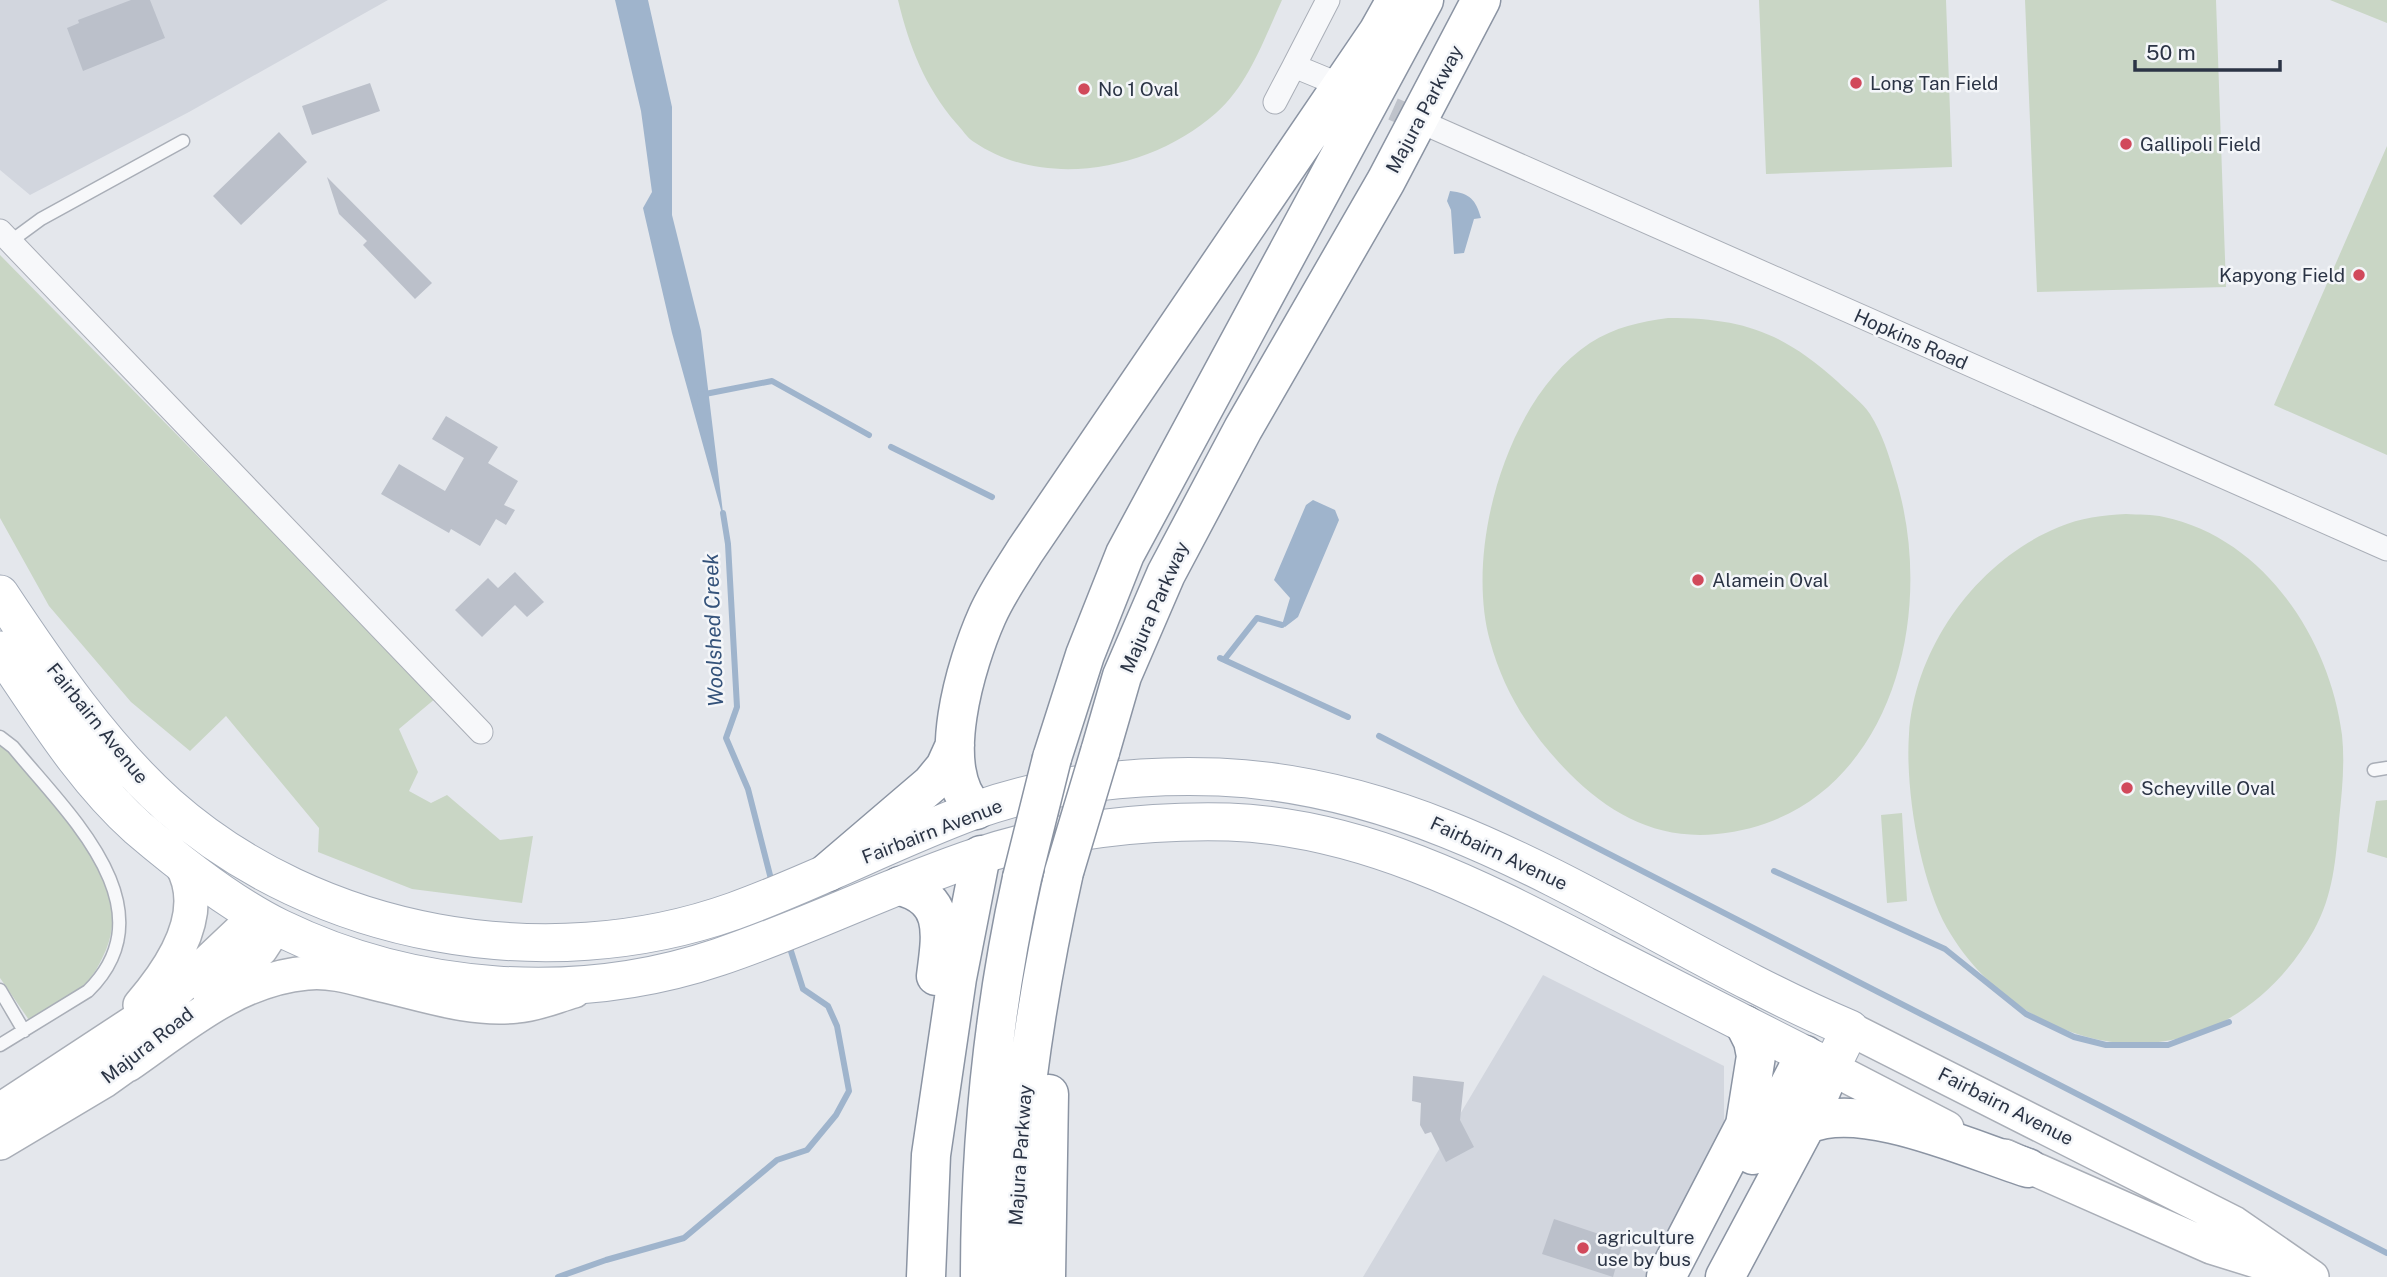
<svg xmlns="http://www.w3.org/2000/svg" width="2387" height="1277" font-family="'Public Sans',sans-serif">
  <rect width="100%" height="100%" fill="#e4e7ec"/>
  <!-- built -->
  <path fill="#d2d6de" d="M0,0h388l-199,112 -159,83 -30,-25z
    M1543,975l181,91v58l-74,153h-287z"/>
  <!-- green -->
  <path fill="#c9d6c5" d="M898,0h384c-18,39 -33,84 -66,113 -63,56 -170,78 -242,29 -7,-4 -12,-13 -18,-19 -31,-36 -47,-77 -58,-123z
    M1759,0h187l6,167 -186,7z
    M2025,0h191l10,287 -189,5z
    M2330,0h57v23z
    M2387,146v309l-113,-50z
    M0,255l436,443 -37,31 19,43 -9,19 22,12 16,-8 53,45 33,-4 -11,67 -110,-14 -94,-37 1,-24 -93,-112 -36,35 -59,-49 -82,-96 -49,-88z
    M1668,318c75,0 114,14 170,64 10,10 24,20 32,32 12,19 19,41 25,62 45,143 -7,341 -178,358 -59,6 -106,-19 -147,-60 -38,-38 -66,-81 -80,-133 -26,-94 18,-244 100,-298 25,-16 50,-21 78,-25z
    M2126,514c13,1 26,0 38,3 100,21 166,122 178,218 3,28 0,57 -3,85 -3,39 -6,76 -25,110 -32,57 -83,100 -148,111 -87,15 -176,-38 -219,-113 -27,-48 -42,-139 -38,-194 6,-88 69,-174 150,-207 21,-9 44,-12 67,-13z
    M0,744c20,18 36,38 53,59 34,42 76,90 53,147 -6,13 -12,26 -23,36 -15,14 -37,23 -54,34l-29,-42z
    M2387,800v58l-20,-6 9,-51z
    M1902,813l5,88 -20,2 -6,-88z"/>
  <!-- water -->
  <path fill="#9fb4cc" d="M615,0h33l24,107v108l29,116 23,190 -52,-188 -29,-125 9,-16 -11,-81z
    M1450,191c20,2 26,9 31,27l-7,1 -10,34 -10,1 -3,-44 -4,-9z
    M1313,500l22,10 4,10 -41,97 -13,10 -3,-2 8,-27 -16,-18 32,-75z"/>
  <g fill="none" stroke-linecap="round" stroke-linejoin="round">
    <!-- stream -->
    <path stroke="#9fb4cc" stroke-width="6" d="M700,395l72,-14 97,54
      M891,447l101,50
      M723,513l5,31 9,163 -11,31 22,51 24,94
      M1220,658l128,59
      M1224,660l33,-42 25,7
      M1379,736l1008,517
      M1774,871l171,78 81,65 48,23 32,8h62l61,-23
      M558,1277l48,-17 78,-22 93,-78 30,-10 29,-35 13,-24 -12,-65 -9,-20 -25,-17 -14,-44"/>
  </g>
  <!-- building -->
  <path fill="#bbc0ca" d="M131,0h19l15,38 -82,33 -16,-43 12,-5 -1,-3z
    M370,83l10,28 -68,24 -10,-29z
    M279,132l28,30 -66,63 -28,-29z
    M327,177l105,106 -17,16 -52,-54 4,-4 -28,-27z
    M446,416l52,31 -10,16 30,18 -14,24 11,5 -9,15 -10,-6 -16,27 -29,-17 -2,4 -68,-39 18,-30 46,27 19,-33 -32,-19z
    M515,572l29,30 -17,15 -12,-12 -33,32 -27,-27 33,-32 10,10z
    M1413,1076l51,6 -4,38 14,27 -28,15 -15,-30 -6,2 -5,-9 1,-22 -9,-2z
    M1554,1219l69,23 -10,35 -71,-23z"/>
  <g fill="none" stroke-linecap="round" stroke-linejoin="round">
    <!-- street-tunnel -->
    <path stroke="#bfc3cb" stroke-width="23" stroke-dasharray="23 11" stroke-linecap="butt" d="M1362,95l67,30"/>
    <defs>
      <path id="lane" d="M11,241l30,-22 142,-78
        M0,737l13,10c53,65 159,161 75,244l-88,54
        M2374,770l13,-2
        M0,990l24,41"/>
      <path id="street" d="M1328,80l-34,-14 34,-66
        M1275,102l19,-36
        M1435,128l952,421
        M0,231l481,501"/>
      <path id="secondary" d="M210,995l51,-46 15,-23
        M140,1005c31,-36 70,-92 41,-141
        M1850,1029l384,194 78,54
        M128,1065c55,-38 109,-86 179,-92 26,-3 53,7 79,13 42,10 87,25 131,20 19,-1 39,-10 57,-15
        M1831,1068l116,60
        M0,1110l166,-109 91,-86
        M0,1143l104,-62 42,-30
        M2005,1156l206,91 74,23"/>
      <path id="primary" d="M0,594c47,71 104,154 168,211 149,132 378,173 566,106 81,-29 158,-70 239,-100 77,-28 165,-37 246,-34 237,10 421,163 631,252l-19,39c-76,-38 -152,-77 -228,-116 -118,-61 -238,-125 -374,-130 -83,-2 -174,8 -253,35 -87,29 -170,71 -257,100 -142,48 -305,36 -439,-29 -49,-24 -101,-65 -142,-100 -56,-50 -96,-117 -138,-178"/>
      <path id="highway" d="M1100,752l22,-76 44,-102 77,-145 143,-248 95,-181
        M1052,758l33,-103 40,-101 299,-554
        M976,810c-44,-38 -9,-149 11,-194 10,-23 25,-44 38,-65l353,-519 18,-32
        M828,872l103,-88 14,-17 10,-22
        M900,886c49,13 41,50 36,90
        M1806,1125c55,-26 165,25 222,43
        M1753,1155l52,-100
        M926,1277l5,-122 26,-177 24,-123
        M980,1277c0,-134 13,-267 42,-399
        M1013,1277c2,-137 21,-271 51,-405
        M1046,1277l3,-183
        M1666,1277l79,-152 11,-69 -3,-15 -8,-16
        M1725,1277l81,-152 25,-57"/>
    </defs>
    <!-- lane casing -->
    <use href="#lane" stroke="#a9aeb7" stroke-width="15"/>
    <!-- street casing -->
    <use href="#street" stroke="#a9aeb7" stroke-width="25"/>
    <!-- secondary casing -->
    <use href="#secondary" stroke="#a9aeb7" stroke-width="36"/>
    <!-- primary casing -->
    <use href="#primary" stroke="#a3abb8" stroke-width="39"/>
    <!-- highway casing -->
    <use href="#highway" stroke="#8b94a3" stroke-width="41"/>
    <!-- lane -->
    <use href="#lane" stroke="#f7f8fa" stroke-width="12"/>
    <!-- street -->
    <use href="#street" stroke="#f7f8fa" stroke-width="23"/>
    <!-- secondary -->
    <use href="#secondary" stroke="#fff" stroke-width="33"/>
    <!-- primary -->
    <use href="#primary" stroke="#fff" stroke-width="37"/>
    <!-- highway -->
    <use href="#highway" stroke="#fff" stroke-width="38"/>
    <defs>
      <path id="highway-bridge" d="M1064,872l36,-120
        M1022,878l30,-120"/>
    </defs>
    <!-- highway-bridge casing -->
    <use href="#highway-bridge" stroke="#8b94a3" stroke-width="41" stroke-linecap="butt"/>
    <!-- highway-bridge -->
    <use href="#highway-bridge" stroke="#fff" stroke-width="38"/>
  </g>
  <!-- markers -->
  <g fill="#d1495b" stroke="#f4f6f9" stroke-width="2.5">
    <circle cx="1856" cy="83" r="7"/>
    <circle cx="1084" cy="89" r="7"/>
    <circle cx="2126" cy="144" r="7"/>
    <circle cx="2359" cy="275" r="7"/>
    <circle cx="1698" cy="580" r="7"/>
    <circle cx="2127" cy="788" r="7"/>
    <circle cx="1583" cy="1248" r="7"/>
  </g>
  <g text-anchor="middle" dominant-baseline="central" stroke-width="5" stroke-linejoin="round" paint-order="stroke">
    <!-- poi labels -->
    <g font-size="19" fill="#2b3445" stroke="#f4f6f9" text-anchor="start">
      <text x="1870" y="83">Long Tan Field</text>
      <text x="1098" y="89">No 1 Oval</text>
      <text x="2140" y="144">Gallipoli Field</text>
      <text x="2345" y="275" text-anchor="end">Kapyong Field</text>
      <text x="1712" y="580">Alamein Oval</text>
      <text x="2141" y="788">Scheyville Oval</text>
      <text x="1597" y="1237">agriculture<tspan x="1597" dy="22">use by bus</tspan></text>
    </g>
    <!-- street labels -->
    <g font-size="19" fill="#2b3445" stroke="#f4f6f9">
      <text transform="translate(1424 109) rotate(-62)">Majura Parkway</text>
      <text transform="translate(1911 339) rotate(24)">Hopkins Road</text>
      <text transform="translate(1154 607) rotate(-66)">Majura Parkway</text>
      <text transform="translate(98 723) rotate(51)">Fairbairn Avenue</text>
      <text transform="translate(932 831) rotate(-21)">Fairbairn Avenue</text>
      <text transform="translate(1499 853) rotate(25)">Fairbairn Avenue</text>
      <text transform="translate(147 1045) rotate(-38)">Majura Road</text>
      <text transform="translate(2006 1106) rotate(27)">Fairbairn Avenue</text>
      <text transform="translate(1020 1155) rotate(-86)">Majura Parkway</text>
    </g>
    <!-- water labels -->
    <g font-size="21" font-style="italic" fill="#34527a" stroke="#f4f6f9">
      <text transform="translate(713 630) rotate(-92)">Woolshed Creek</text>
    </g>
  </g>
  <!-- scale -->
  <path d="M2135 60v10h145v-10" fill="none" stroke="#2b3445" stroke-width="3.5"/>
  <text x="2146" y="60" font-size="21" fill="#2b3445" stroke="#f4f6f9" stroke-width="5" paint-order="stroke">50 m</text>
</svg>
